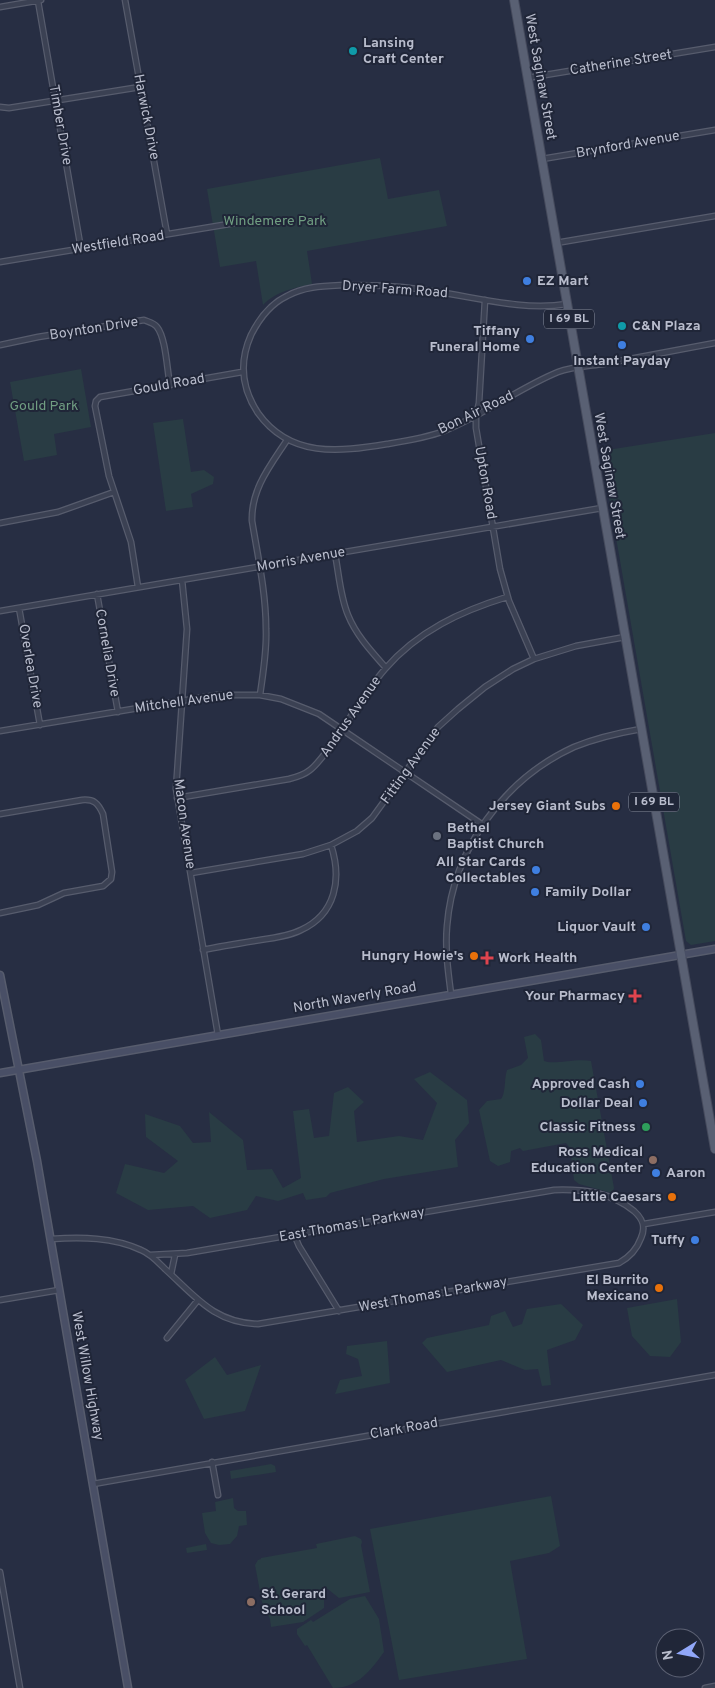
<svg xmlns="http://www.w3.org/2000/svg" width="715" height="1688" font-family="Overpass,sans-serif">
  <rect width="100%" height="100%" fill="#272e43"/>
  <!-- green -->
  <path fill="#293c44" d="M380,158l8,41 51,-9 8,36 -140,25 5,33c-17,4 -36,7 -49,21l-7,-44 -36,6 -13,-78z
    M81,369l10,58 -37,7 3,21 -33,6 -14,-79z
    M183,419l8,53 13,-2 10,7 -1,7 -22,10 2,13 -27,4 -13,-88z
    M715,433v508l-24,4 -5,-4 -85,-490z
    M535,1034l6,6 3,21c10,4 32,-3 47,0l23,127 -2,5 -33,-9 -5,-4 -4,-32 -4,-5 -43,8 -3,-3 -9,3 -1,11 -12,4 -8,-5 -11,-51 8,-9 14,-2c5,-6 3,-20 6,-29l14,-5 7,-7 -4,-21z
    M430,1072l37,28 2,23 -14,17 3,27 -74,12 -54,14 -4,4 -20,3 -3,-7 -25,8 -22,-5 -9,14 -37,8 -17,-12 -45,4 -32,-17 9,-29 39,9 14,-12 -32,-24 -1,-23 35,12 13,17 18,-1 -2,-30 34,28 4,30 25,-1 11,19 18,-10 -8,-67 16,-2 5,29 15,-2 5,-43 14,-6 16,15 -10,9 3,31 42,-6 24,4 14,-37 -23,-24z
    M677,1299l4,43 -11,15 -20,-1 -18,-20 -5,-28z
    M561,1304l22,21 -8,15 -28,10 4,35 -9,1 -4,-17 -13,1 -24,-10 -54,12 -25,-29 5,-5 62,-13 2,-9 14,-5 8,16 9,-3 5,-15z
    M387,1341l3,42 -55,11 5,-14 22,-4 -4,-17 -12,-5 1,-8z
    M215,1357l12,18 34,-10 -16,46 -41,8 -19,-39z
    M271,1464l4,2 1,6 -45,7 -1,-8z
    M551,1496l9,50 -11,7 -39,8 17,98 -128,21 -29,-151z
    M233,1498l1,10 4,3h8l1,14 -8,1 -2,10 -7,8 -11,1 -8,-2 -6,-10 -3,-20 14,-2 -1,-9z
    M355,1536l6,3 1,3 -1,3 9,47 -31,6 -15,-12v22l-21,14 -32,5 -1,-8 -8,-17 -7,-37 3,-5 3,-1v-1l56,-10 -1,-4z
    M206,1544l1,6 -20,3 -1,-5z
    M365,1596l14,23 5,33c-13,18 -26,36 -51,36l-26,-43 -2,1 -8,-12v-5l14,-9 2,2 37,-23z"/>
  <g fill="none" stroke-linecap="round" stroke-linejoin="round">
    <defs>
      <path id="street" d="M125,0l42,234
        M38,1l43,248
        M0,7l41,-7
        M527,78l188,-31
        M0,107l9,1 131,-21
        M542,159l173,-29
        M556,243l159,-27
        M0,262l235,-39
        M485,300l-6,103 -3,13v12l24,141 9,32 25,58
        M567,304c-46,7 -91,-7 -136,-13 -28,-5 -58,-6 -86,-6 -20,1 -40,1 -58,11 -17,8 -28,23 -36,39 -12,27 -9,54 7,78 32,45 81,39 129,31 19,-3 39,-6 57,-13 40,-16 75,-43 114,-59 13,-5 31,-6 45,-8 37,-7 75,-14 112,-21
        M0,345l38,-8 106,-17c5,2 10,3 13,7 9,11 10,43 13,58
        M0,523l58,-11 56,-20
        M335,554c4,20 5,42 13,61 8,20 23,36 38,53
        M182,580l5,49 -11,160 42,246
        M138,587l-7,-45 -22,-66 -14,-70 1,-5 4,-4 142,-25
        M97,594l21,118
        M19,608l21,117
        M0,611l602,-103
        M260,695c3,-22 7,-44 6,-66 0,-36 -8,-72 -14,-108 -1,-32 18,-55 35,-81
        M0,731l217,-36h43l21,4 38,15 164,111
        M177,798l112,-19c8,-2 15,-4 21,-9 9,-7 15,-17 22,-26 18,-25 33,-52 53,-75 33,-38 76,-58 122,-72
        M0,814l82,-14c12,-1 16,3 21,14l9,58 -1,7 -8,7 -39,7 -26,12 -38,8
        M191,873l112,-19 28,-9 26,-14 15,-13 66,-91 20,-18 27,-22 28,-18 21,-10 42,-13 49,-9
        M203,950c19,-4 38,-7 57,-10 14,-2 29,-4 41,-10 35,-16 41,-51 30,-85
        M451,994c-3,-23 -6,-45 -4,-68 6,-77 57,-147 127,-179 22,-9 44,-14 67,-18
        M644,1224l71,-12
        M294,1234l5,12 40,65
        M51,1239c30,-2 62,-2 90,11 10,4 17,12 24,19 30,27 49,54 93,55l361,-61c11,-6 18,-14 22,-25 5,-11 2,-19 -7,-27 -23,-19 -51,-22 -80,-21l-367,63 -37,2
        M171,1274l4,-19
        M0,1300l59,-10
        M167,1338l31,-38
        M212,1462l6,33
        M93,1484l622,-109
        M0,1572l20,116
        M705,1688l10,-2"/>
      <path id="secondary" d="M0,975l37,186 91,527
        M0,1073l715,-124"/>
      <path id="primary" d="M514,0l201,1149"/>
    </defs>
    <!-- street casing -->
    <use href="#street" stroke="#575c6d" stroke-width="7"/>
    <!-- secondary casing -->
    <use href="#secondary" stroke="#575c6d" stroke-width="9"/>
    <!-- primary casing -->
    <use href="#primary" stroke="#454a5c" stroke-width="10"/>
    <!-- street -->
    <use href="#street" stroke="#3b4153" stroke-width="4.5"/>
    <!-- secondary -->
    <use href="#secondary" stroke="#494f66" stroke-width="6"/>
    <!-- primary -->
    <use href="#primary" stroke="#596073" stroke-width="8"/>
  </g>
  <!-- markers -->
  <g fill="#0f9aa8" stroke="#202638" stroke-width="2">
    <circle cx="353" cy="51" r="5"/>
    <circle cx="622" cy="326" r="5"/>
  </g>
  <g fill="#3f7fe0" stroke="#202638" stroke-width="2">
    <circle cx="527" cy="281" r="5"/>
    <circle cx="530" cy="339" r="5"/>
    <circle cx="622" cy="345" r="5"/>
    <circle cx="536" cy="870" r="5"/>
    <circle cx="535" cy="892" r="5"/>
    <circle cx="646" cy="927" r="5"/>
    <circle cx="640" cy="1084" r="5"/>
    <circle cx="643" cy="1103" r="5"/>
    <circle cx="656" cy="1173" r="5"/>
    <circle cx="695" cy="1240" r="5"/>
  </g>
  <g fill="#e8710a" stroke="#202638" stroke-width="2">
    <circle cx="616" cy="806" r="5"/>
    <circle cx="474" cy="956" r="5"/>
    <circle cx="672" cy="1197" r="5"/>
    <circle cx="659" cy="1288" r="5"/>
  </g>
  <circle fill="#6b7280" stroke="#202638" stroke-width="2" cx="437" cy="836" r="5"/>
  <g fill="#e0444e" stroke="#202638" stroke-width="2">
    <path d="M484.5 950.5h5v5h5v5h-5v5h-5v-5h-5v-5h5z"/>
    <path d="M632.5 988.5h5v5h5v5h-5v5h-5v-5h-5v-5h5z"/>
  </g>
  <circle fill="#2e9e5b" stroke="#202638" stroke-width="2" cx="646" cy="1127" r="5"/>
  <g fill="#8d6e63" stroke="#202638" stroke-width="2">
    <circle cx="653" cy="1160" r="5"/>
    <circle cx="251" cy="1602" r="5"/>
  </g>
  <g text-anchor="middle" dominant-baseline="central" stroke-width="4" stroke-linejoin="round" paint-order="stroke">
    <!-- shield labels -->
    <g fill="#202638" stroke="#8b90a0" stroke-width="1">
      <rect x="544" y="309.5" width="50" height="19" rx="4"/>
      <rect x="629" y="792.5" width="50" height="19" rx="4"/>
    </g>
    <g font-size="12" font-weight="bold" fill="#b9bdcd">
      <text x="569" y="319">I 69 BL</text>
      <text x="654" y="802">I 69 BL</text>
    </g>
    <!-- poi labels -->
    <g font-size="14" font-weight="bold" fill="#b9bdcd" stroke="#202638" text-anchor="end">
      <text x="363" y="43" text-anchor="start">Lansing<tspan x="363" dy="16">Craft Center</tspan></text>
      <text x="537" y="281" text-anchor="start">EZ Mart</text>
      <text x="632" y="326" text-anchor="start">C&amp;N Plaza</text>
      <text x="520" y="331">Tiffany<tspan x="520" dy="16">Funeral Home</tspan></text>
      <text x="622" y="361" text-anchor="middle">Instant Payday</text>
      <text x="606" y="806">Jersey Giant Subs</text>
      <text x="447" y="828" text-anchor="start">Bethel<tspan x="447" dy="16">Baptist Church</tspan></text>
      <text x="526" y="862">All Star Cards<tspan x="526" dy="16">Collectables</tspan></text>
      <text x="545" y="892" text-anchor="start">Family Dollar</text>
      <text x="636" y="927">Liquor Vault</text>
      <text x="464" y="956">Hungry Howie's</text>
      <text x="498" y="958" text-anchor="start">Work Health</text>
      <text x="625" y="996">Your Pharmacy</text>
      <text x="630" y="1084">Approved Cash</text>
      <text x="633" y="1103">Dollar Deal</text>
      <text x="636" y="1127">Classic Fitness</text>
      <text x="643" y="1152">Ross Medical<tspan x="643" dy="16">Education Center</tspan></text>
      <text x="666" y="1173" text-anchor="start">Aaron</text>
      <text x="662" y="1197">Little Caesars</text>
      <text x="685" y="1240">Tuffy</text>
      <text x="649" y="1280">El Burrito<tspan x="649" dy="16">Mexicano</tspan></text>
      <text x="261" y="1594" text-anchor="start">St. Gerard<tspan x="261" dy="16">School</tspan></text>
    </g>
    <!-- street labels -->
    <g font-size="14" fill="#b9bdcd" stroke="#202638">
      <text transform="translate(621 63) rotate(-9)">Catherine Street</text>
      <text transform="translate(540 77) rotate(80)">West Saginaw Street</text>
      <text transform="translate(146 117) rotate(79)">Harwick Drive</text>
      <text transform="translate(60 125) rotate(80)">Timber Drive</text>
      <text transform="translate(628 145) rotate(-10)">Brynford Avenue</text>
      <text transform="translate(118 243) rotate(-9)">Westfield Road</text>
      <text transform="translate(395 290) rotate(4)">Dryer Farm Road</text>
      <text transform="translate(94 329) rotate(-9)">Boynton Drive</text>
      <text transform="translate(169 385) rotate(-10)">Gould Road</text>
      <text transform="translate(476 413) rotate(-26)">Bon Air Road</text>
      <text transform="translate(609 476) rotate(80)">West Saginaw Street</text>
      <text transform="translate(485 483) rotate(80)">Upton Road</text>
      <text transform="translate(301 560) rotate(-10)">Morris Avenue</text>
      <text transform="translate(107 653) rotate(80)">Cornelia Drive</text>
      <text transform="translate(30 666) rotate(80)">Overlea Drive</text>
      <text transform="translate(184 702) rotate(-8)">Mitchell Avenue</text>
      <text transform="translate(351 717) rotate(-55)">Andrus Avenue</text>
      <text transform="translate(411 766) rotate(-54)">Fitting Avenue</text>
      <text transform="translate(184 824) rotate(82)">Macon Avenue</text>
      <text transform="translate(355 998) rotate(-10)">North Waverly Road</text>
      <text transform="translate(352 1225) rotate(-10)">East Thomas L Parkway</text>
      <text transform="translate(433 1295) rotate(-10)">West Thomas L Parkway</text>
      <text transform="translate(87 1376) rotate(80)">West Willow Highway</text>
      <text transform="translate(404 1429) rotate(-10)">Clark Road</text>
    </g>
    <!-- park labels -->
    <g font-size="14" fill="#709e82" stroke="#202638">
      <text x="275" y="221">Windemere Park</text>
      <text x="44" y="406">Gould Park</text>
    </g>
  </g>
  <!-- north arrow -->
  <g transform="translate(680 1653) rotate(260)"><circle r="24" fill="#202638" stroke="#5d6274"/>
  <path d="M0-4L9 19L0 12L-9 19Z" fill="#91a7f9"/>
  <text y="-8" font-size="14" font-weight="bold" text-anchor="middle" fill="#b9bdcd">N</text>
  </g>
</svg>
